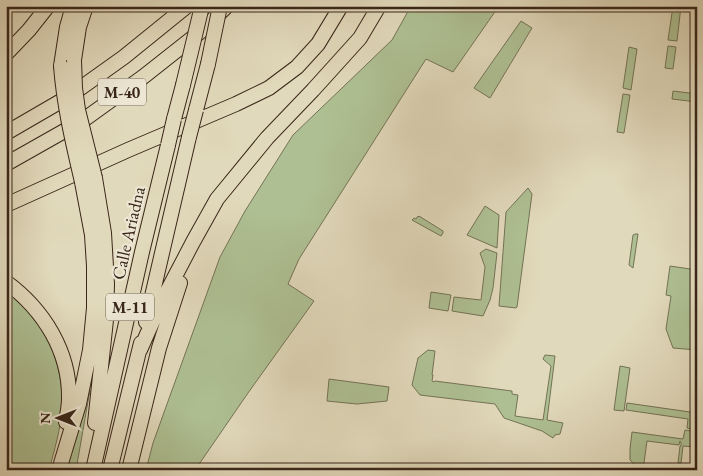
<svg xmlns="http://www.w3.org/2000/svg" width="703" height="476" font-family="'EB Garamond',serif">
  <rect width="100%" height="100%" fill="#e1d9bb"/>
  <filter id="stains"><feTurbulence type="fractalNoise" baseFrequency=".004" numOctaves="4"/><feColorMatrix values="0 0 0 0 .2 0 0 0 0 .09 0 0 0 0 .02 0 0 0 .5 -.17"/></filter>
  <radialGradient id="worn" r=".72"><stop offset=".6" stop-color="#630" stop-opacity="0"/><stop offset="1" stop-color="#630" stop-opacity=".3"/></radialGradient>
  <!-- green -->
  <path fill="#aec093" stroke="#747356" d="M411,6h88l-46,66 -27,-13 -127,200 -11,25 26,17 -66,92 -53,77h-49l7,-27 67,-186 25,-46 48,-76 99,-95z
    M673,6h8l-4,35 -9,-1z
    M521,21l11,7 -42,70 -16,-10z
    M668,46l8,1 -3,22 -8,-1z
    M629,47l8,2 -6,41 -8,-2z
    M673,91l24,3v8l-25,-3z
    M623,94l7,1 -6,38 -7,-1z
    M528,188l4,6 -15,113 -1,1 -17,-2 7,-94z
    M485,206l14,9 -2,33 -30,-13z
    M418,216l1,1v-1l24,15v2l-2,3 -29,-16 2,-2 2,1z
    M635,234h3l-5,34 -4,-3 4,-30z
    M486,249l11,4 -4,35 -3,12 -7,16 -31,-5 2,-14 27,3 4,-33 -5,-14z
    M670,266l27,4v80l-24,-2 -7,-19 5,-33 -5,-1z
    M6,291c38,28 58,71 56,118 -1,18 -8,43 -13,61h-43z
    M431,292l20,3 -3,16 -19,-3z
    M428,350l7,1 -3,24h1l-1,6 2,1 1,-1 77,10v3l6,1 -3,21 28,4 8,-54 -8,-7 2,-4 10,1 -8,64 16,3 -3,11 -5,1 -2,3 -11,-7 -38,-13 -9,-14 -75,-9 -8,-10 6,-27z
    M620,366l10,2 -6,43 -10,-1z
    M329,379l60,8 -2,14 -30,3 -30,-3z
    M90,390l-14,80h-11l13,-50z
    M627,403l70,10v17l-10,-2 1,-9 -62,-9z
    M685,430l12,2 -2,15 -12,-1 -2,17h-3l2,-17h1v-4l-1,-1 -1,4 -32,-4 -4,29h-3l-10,-10v-11l2,-17 51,7z"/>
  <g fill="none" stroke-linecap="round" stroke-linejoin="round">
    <defs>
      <path id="highway" d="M6,54l23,-24 19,-24
        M74,60l5,-33 7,-21
        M61,66l6,-39 6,-21
        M196,110l12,-46
        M174,119l9,-34
        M6,133l62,-36 56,-40 63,-51
        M6,164l76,-43 61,-44 57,-45 27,-26
        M95,178l9,55 3,51 -1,36 -11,103
        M6,205l122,-55 108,-46 33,-16 28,-21 21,-23 23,-38
        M6,282c38,28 64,70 63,117 0,8 -2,16 -3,23
        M146,322l43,-185
        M140,350l20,-45 33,-63 24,-43 50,-61 46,-48 47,-52 19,-32
        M59,470l20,-66 11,-54 4,-42v-42l-2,-31 -10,-53
        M93,470l49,-218 26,-107
        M110,470l31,-127
        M129,470l30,-122 21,-65"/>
    </defs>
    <!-- highway casing -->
    <use href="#highway" stroke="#392619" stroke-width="16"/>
    <!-- highway -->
    <use href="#highway" stroke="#e1d9bb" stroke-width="14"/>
    <defs>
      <path id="highway-bridge" d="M74,60l1,28 3,22 17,68
        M208,64l12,-58
        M61,66c3,40 12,77 21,116
        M183,85l19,-79
        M189,137l7,-27
        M168,145l6,-26"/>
    </defs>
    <!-- highway-bridge casing -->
    <use href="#highway-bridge" stroke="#392619" stroke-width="16" stroke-linecap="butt"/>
    <!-- highway-bridge -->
    <use href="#highway-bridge" stroke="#e1d9bb" stroke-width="14"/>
  </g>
  <g text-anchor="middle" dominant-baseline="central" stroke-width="4.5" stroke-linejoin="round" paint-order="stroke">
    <!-- shield labels -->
    <g fill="#ece6d3" stroke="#6f6051" stroke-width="1">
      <rect x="98" y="78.5" width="48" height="27" rx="4"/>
      <rect x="106" y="293.5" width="48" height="27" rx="4"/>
    </g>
    <g font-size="16" font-weight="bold" fill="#392619">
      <text x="122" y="92">M-40</text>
      <text x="130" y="307">M-11</text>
    </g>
    <!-- street labels -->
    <g font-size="18" fill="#392619" stroke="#ece6d3">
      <text transform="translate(128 233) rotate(-77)">Calle Ariadna</text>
    </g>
  </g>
  <!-- margin -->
  <rect width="703" height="476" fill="none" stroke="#e1d9bb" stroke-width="25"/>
  <rect x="8" y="8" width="688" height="461" fill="none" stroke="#392619" stroke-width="2.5"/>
  <rect x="12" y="12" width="678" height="451" fill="none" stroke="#392619"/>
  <!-- north arrow -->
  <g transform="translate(58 418) rotate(270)" stroke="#ece6d3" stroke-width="4" paint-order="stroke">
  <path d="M0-4L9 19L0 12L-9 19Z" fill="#392619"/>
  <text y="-8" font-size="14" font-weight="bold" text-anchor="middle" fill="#392619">N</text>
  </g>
  <rect width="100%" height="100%" filter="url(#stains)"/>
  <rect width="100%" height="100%" fill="url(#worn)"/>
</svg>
